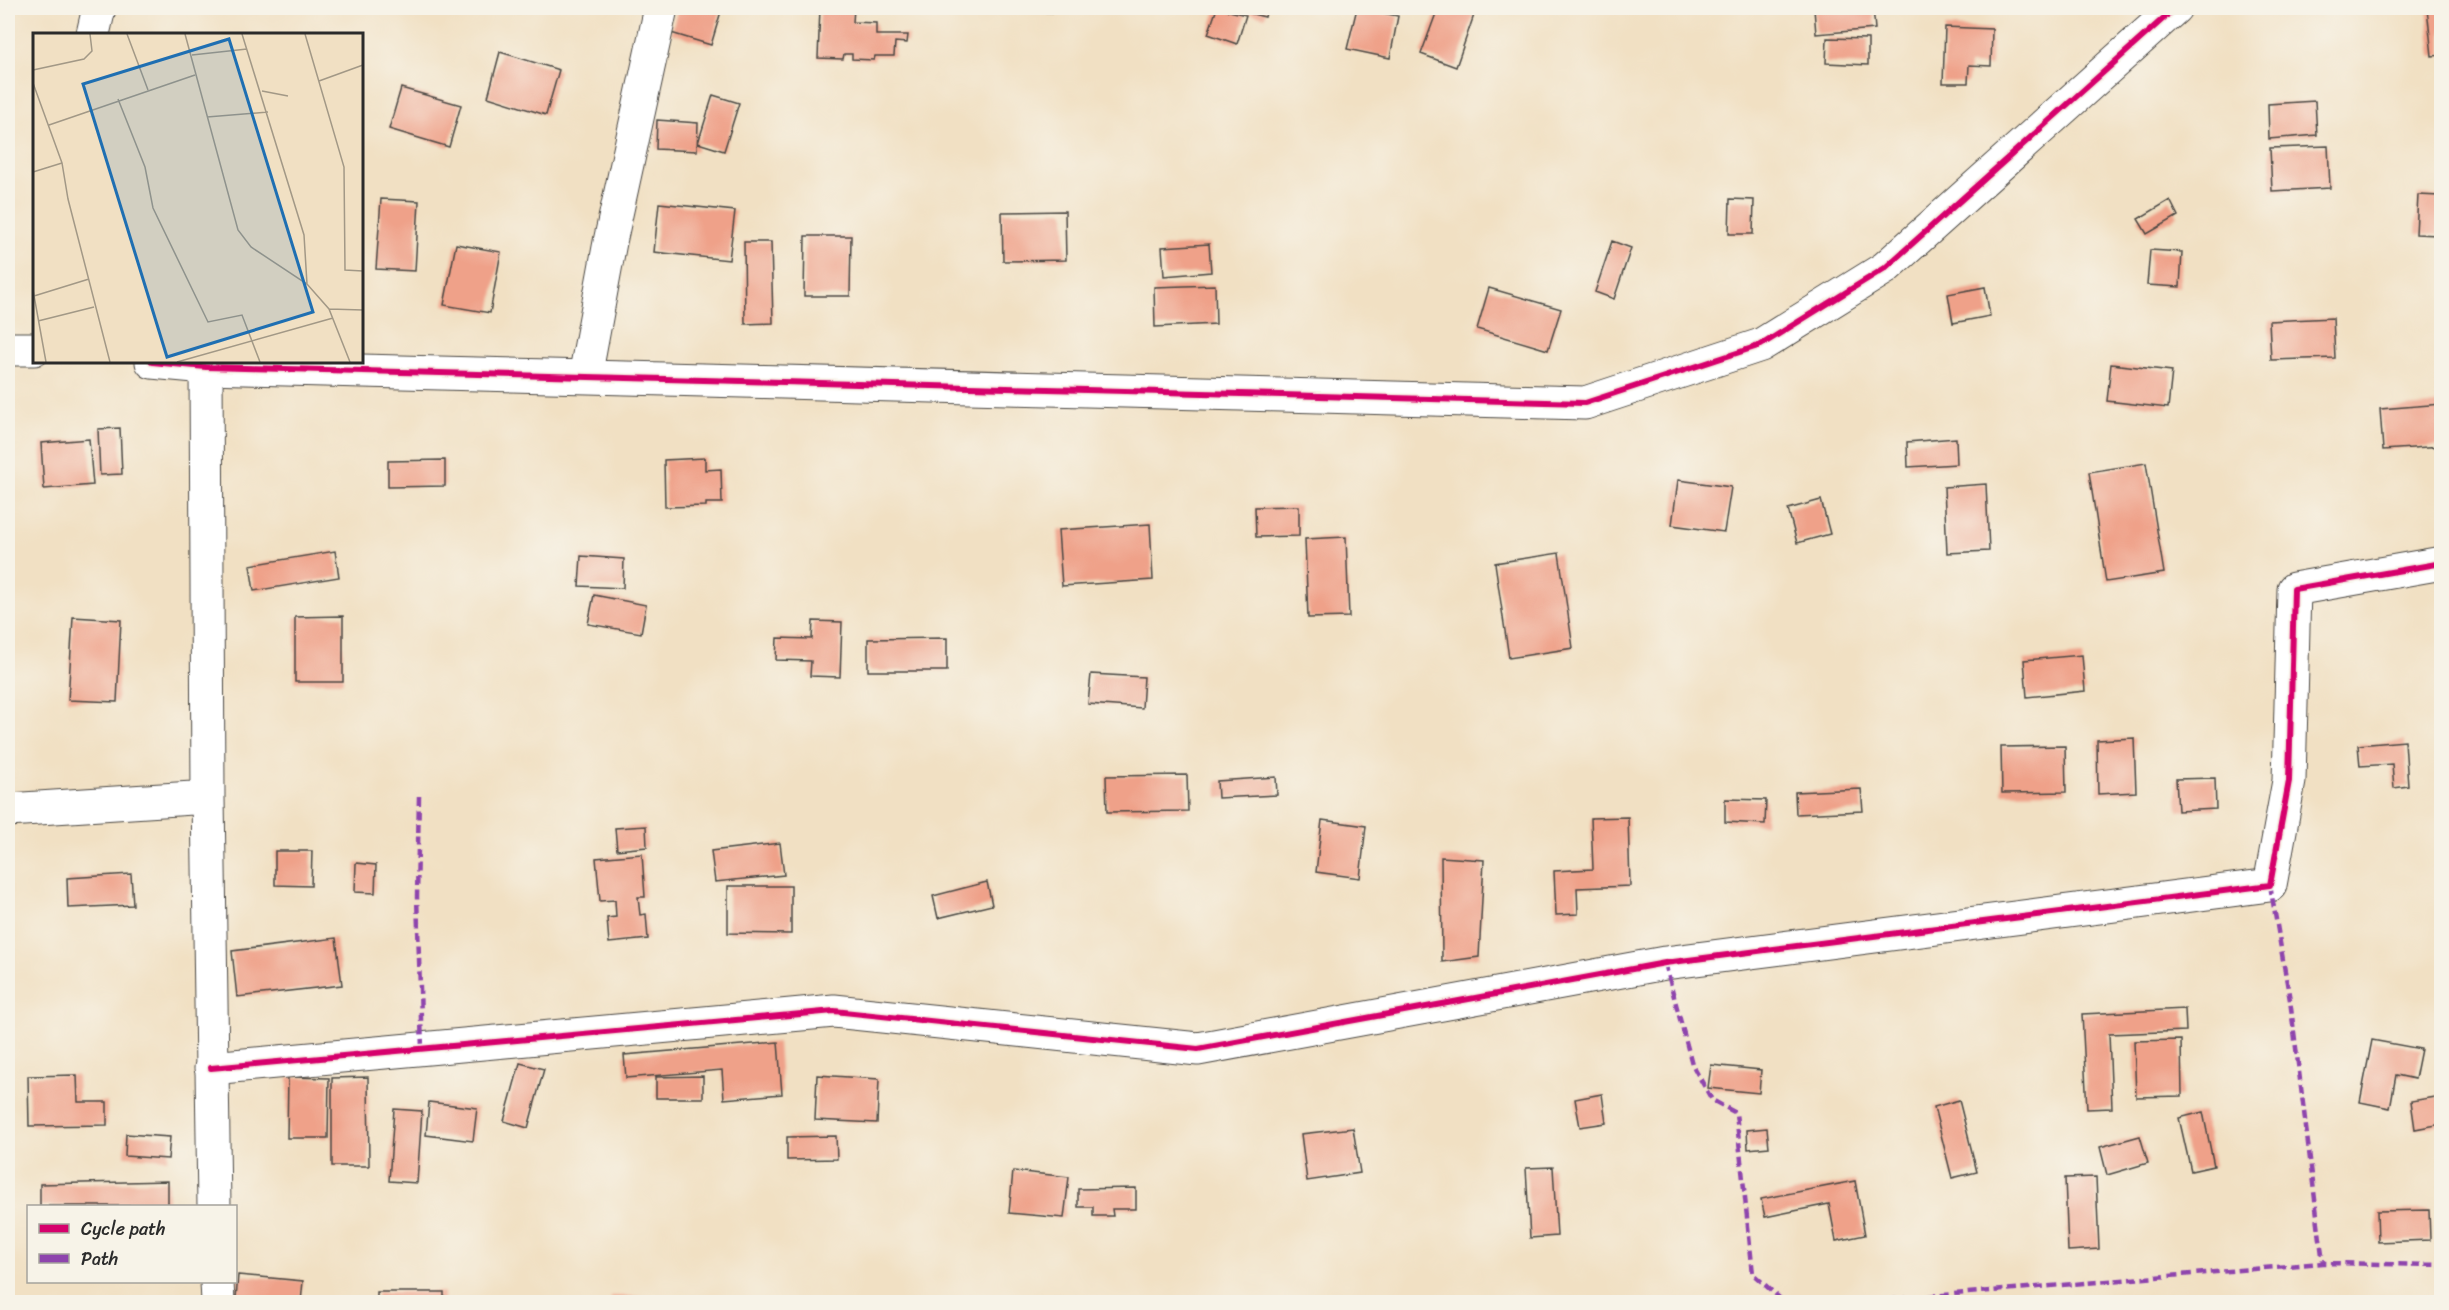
<svg xmlns="http://www.w3.org/2000/svg" width="2449" height="1310" viewBox="0 0 2449 1310" font-family="Sriracha,sans-serif">
<style>
.building{fill:#efa189}
.lines{fill:none;stroke-linecap:round;stroke-linejoin:round}
.minor-casing{stroke:#494642;stroke-width:35}
.minor{stroke:#fff;stroke-width:33}
.quiet{stroke:#8e44ad;stroke-width:4.5;stroke-dasharray:9 4.5;stroke-linecap:butt}
.cycleway-casing{stroke:#f7f3e8;stroke-width:10}
.cycleway{stroke:#d6006c;stroke-width:6}
.inset-road{fill:none;stroke:#a29886;stroke-width:1.5}
.view{fill:#1f6fb2;fill-opacity:0.15;stroke:#1f6fb2;stroke-width:3}
.inset-edge{fill:none;stroke:#2b2b2b;stroke-width:3}
</style>
<rect width="100%" height="100%" fill="#f7f3e8"/>
<filter id="ink" filterUnits="userSpaceOnUse"><feTurbulence type="fractalNoise" baseFrequency=".0167" numOctaves="2"/><feDisplacementMap in="SourceGraphic" scale="12" xChannelSelector="R" yChannelSelector="G"/><feConvolveMatrix kernelMatrix="1 2 1 2 8 2 1 2 1" color-interpolation-filters="sRGB"/></filter>
<filter id="wash" filterUnits="userSpaceOnUse"><feTurbulence type="fractalNoise" baseFrequency=".008" numOctaves="4" result="noise"/><feDisplacementMap in="SourceGraphic" scale="24" xChannelSelector="R" yChannelSelector="G"/><feGaussianBlur stdDeviation="1.35" result="paint"/><feColorMatrix in="noise" values="0 0 0 0 0 0 0 0 0 0 0 0 0 0 0 0 0 1.4 0 .05"/><feComposite in="paint" operator="in"/></filter>
<g filter="url(#wash)">
<rect width="100%" height="100%" fill="#f1e0c3"/>
<g id="blocks">
<!-- building -->
<path class="building" d="M678 8H722L711 45 671 33Z
M820 8H854L853 22 876 23V35H908L907 43 895 42 894 56H875L874 60 852 59V54H844L843 59 818 58Z
M1027 8H1082V13L1027 12Z
M1217 8 1246 15 1237 44 1208 34Z
M1229 8H1267L1265 17Z
M1357 8 1398 16 1390 58 1347 49Z
M1438 8H1455L1474 15 1456 67 1421 54Z
M1841 8H1873L1875 29 1816 34 1814 9Z
M2427 8H2442V55L2432 56Z
M1945 27 1992 29 1991 66 1969 65 1968 83H1943Z
M1827 38 1868 39V65L1826 63Z
M500 52 559 70 546 115 488 97Z
M401 88 461 105 449 147 389 129Z
M713 95 739 103 724 151 698 143Z
M2315 101 2317 135 2269 139 2268 104Z
M657 120 698 123 697 151 656 149Z
M2328 146 2330 188 2272 191 2270 148Z
M2418 195 2440 196 2438 235 2416 234Z
M381 199 419 201 415 271 376 269Z
M1730 199 1754 200 1753 234H1729Z
M2170 200 2178 216 2147 234 2138 219Z
M659 203 735 211 729 260 654 252Z
M1065 211 1066 260 1003 261 1002 212Z
M805 236H851L850 296H804Z
M1612 241 1631 248 1614 299 1595 292Z
M744 242H771L773 323 745 324Z
M456 244 501 252 490 313 444 305Z
M1209 244 1211 272 1164 276 1162 247Z
M2150 250 2182 252 2180 287 2147 285Z
M1215 285 1216 324 1155 327 1154 287Z
M1985 287 1990 316 1953 323 1948 294Z
M1489 288 1561 309 1548 350 1477 329Z
M2333 318 2335 358 2271 360 2269 321Z
M2111 364 2172 371 2168 408 2107 401Z
M2442 404V446L2383 450 2380 409Z
M120 428 122 474 100 475 98 429Z
M1956 438 1957 464 1908 467 1907 442Z
M89 439 93 485 44 489 41 443Z
M705 458V470L721 469 722 503H706V506L665 507 664 460Z
M445 460V486L388 487V461Z
M2146 463 2164 573 2106 582 2089 472Z
M1678 480 1731 487 1724 532 1672 525Z
M1986 484 1989 551 1947 553 1944 487Z
M1821 500 1830 534 1797 543 1788 509Z
M1299 506V536L1256 537 1255 507Z
M1150 524 1153 580 1062 586 1058 530Z
M1346 537 1349 617 1308 618 1305 539Z
M335 551 339 577 254 591 250 565Z
M1559 553 1573 648 1509 658 1495 563Z
M581 556 624 559 623 588 579 586Z
M594 595 646 605 641 633 588 624Z
M343 616V682H295V617Z
M73 617 121 620 117 702 68 700Z
M813 621 842 622 840 677 810 676 811 661 776 660 777 638 812 639Z
M947 638V671H868V639Z
M2082 655 2085 691 2027 697 2024 660Z
M1091 674 1144 677 1142 708 1088 704Z
M2134 738 2136 792 2098 794 2097 740Z
M2405 741 2408 786 2394 788 2392 764 2360 766 2358 745Z
M2065 746 2066 792 2002 793 2001 747Z
M1187 775 1188 811 1107 812 1106 776Z
M1276 777 1277 795 1218 798 1217 781Z
M2215 778 2216 809 2178 811 2176 779Z
M1861 789 1863 811 1796 814 1795 792Z
M1725 799 1766 800 1765 824 1725 822Z
M1628 817 1630 886 1577 888 1578 914 1556 915 1554 871 1593 869 1591 818Z
M1322 820 1366 826 1360 878 1316 872Z
M646 826 647 847 617 850 615 828Z
M780 843 784 875 715 882 711 851Z
M275 851H312L311 886 275 885Z
M642 854 645 897H638L640 915 646 914 648 939 609 943 607 918 616 917 615 900 600 901 596 858Z
M1441 857 1484 860 1479 957 1442 962Z
M356 863 376 865 375 893 355 892Z
M131 874 133 905 68 908 67 878Z
M987 882 992 905 938 918 933 896Z
M728 886H791V934L728 933Z
M336 938 342 985 237 997 232 951Z
M2185 1009 2186 1031 2109 1034 2112 1108 2087 1109 2082 1014Z
M2181 1040 2182 1096 2136 1097 2134 1041Z
M2372 1040 2421 1049 2415 1079 2396 1075 2390 1108 2360 1102Z
M778 1042 782 1094 724 1099 722 1070 626 1078 624 1055Z
M520 1063 544 1069 528 1128 504 1121Z
M1711 1065 1761 1070 1759 1093 1708 1088Z
M77 1075 78 1102H107V1125L29 1126 28 1076Z
M817 1075 879 1079 877 1123 815 1120Z
M703 1076V1098H656V1077Z
M288 1077 329 1078 328 1138H287Z
M368 1077 369 1166H332V1078Z
M1602 1094 1606 1123 1580 1127 1575 1099Z
M2442 1096V1124L2415 1129 2411 1101Z
M1959 1100 1977 1172 1952 1178 1934 1107Z
M429 1102 477 1108 473 1141 426 1135Z
M394 1109 422 1111 417 1183 389 1181Z
M2203 1112 2214 1166 2191 1171 2179 1118Z
M1353 1128 1360 1173 1307 1181 1301 1134Z
M1767 1128 1769 1147 1748 1149 1747 1130Z
M126 1134 170 1137 168 1159 125 1156Z
M836 1136 837 1159 787 1160V1137Z
M2140 1136 2148 1163 2107 1175 2100 1147Z
M1553 1167 1557 1236 1530 1238 1526 1168Z
M1013 1171 1069 1177 1064 1218 1009 1213Z
M2096 1177 2099 1249 2068 1251 2065 1178Z
M168 1181V1206H40V1184Z
M1855 1181 1865 1235 1836 1241 1829 1204 1765 1217 1761 1199Z
M1136 1188V1209H1112L1113 1216H1093V1207H1078V1189Z
M2429 1210 2430 1240 2378 1242 2377 1211Z
M238 1275 303 1281 301 1302 236 1298Z
M377 1292H444V1302H377Z
M611 1296 668 1297V1302H611Z"/>
</g>
</g>
<g filter="url(#ink)">
<use href="#blocks" fill-opacity="0" stroke="#494642" stroke-width="1.5"/>
<g class="lines">
<defs>
<path id="minor" d="M93 34 99 8
M8 349H34
M152 362 206 367 1585 403 1761 345 1885 268 2175 8
M206 367 208 797 214 1206
M585 377 610 242 661 8
M8 810 208 797
M211 1068 834 1011 1198 1049 1665 963 2270 885 2289 781 2294 589 2442 563
M217 1282 218 1302"/>
</defs>
<!-- minor casing -->
<use href="#minor" class="minor-casing"/>
<!-- minor -->
<use href="#minor" class="minor"/>
<!-- quiet -->
<path class="quiet" d="M419 796 417 897 422 1049
M2270 885 2290 1000 2323 1263
M1665 963 1692 1064 1712 1100 1736 1113 1753 1274 1784 1302
M1860 1302 2323 1263 2442 1265"/>
<defs>
<path id="cycleway" d="M152 362 206 367 1585 403 1761 345 1885 268 2175 8
M211 1068 834 1011 1198 1049 1665 963 2270 885 2289 781 2294 589 2442 563"/>
</defs>
<!-- cycleway casing -->
<use href="#cycleway" class="cycleway-casing"/>
<!-- cycleway -->
<use href="#cycleway" class="cycleway"/>
</g>
</g>
<!-- overview -->
<g transform="translate(33 33)">
<rect width="330" height="330" fill="#f1e0c3"/>
<path class="inset-road" d="M94 1 115 57M152 1 205 197 218 214 274 251 296 276 317 329M209 1 271 202 274 251M272 1 311 134 312 237 330 238M159 22 214 16M0 37 51 26 59 18 57 1M286 48 330 32M0 50 29 130 35 166 77 329M229 58 255 63M85 66 112 134 120 175 175 289 209 282 227 329M174 84 235 79M16 92 162 42M0 139 29 130M0 257 13 329M1 263 56 246M296 276 330 277M5 288 61 274M144 329 300 285"/>
<path class="view" d="M196 6 280 279 134 324 50 51Z"/>
<rect width="330" height="330" class="inset-edge"/>
</g>
<!-- margin -->
<rect width="2449" height="1310" fill="none" stroke="#f7f3e8" stroke-width="30"/>
<!-- legend -->
<rect x="27" y="1205" width="210" height="78" fill="#f7f3e8" stroke="#a5a39c" stroke-width="1.5"/>
<rect x="39" y="1224" width="30" height="9" fill="#d6006c" stroke="#a5a39c" stroke-width="1.5"/>
<text x="81" y="1235" font-size="18" fill="#2b2b2b">Cycle path</text>
<rect x="39" y="1254" width="30" height="9" fill="#8e44ad" stroke="#a5a39c" stroke-width="1.5"/>
<text x="81" y="1265" font-size="18" fill="#2b2b2b">Path</text>
</svg>
